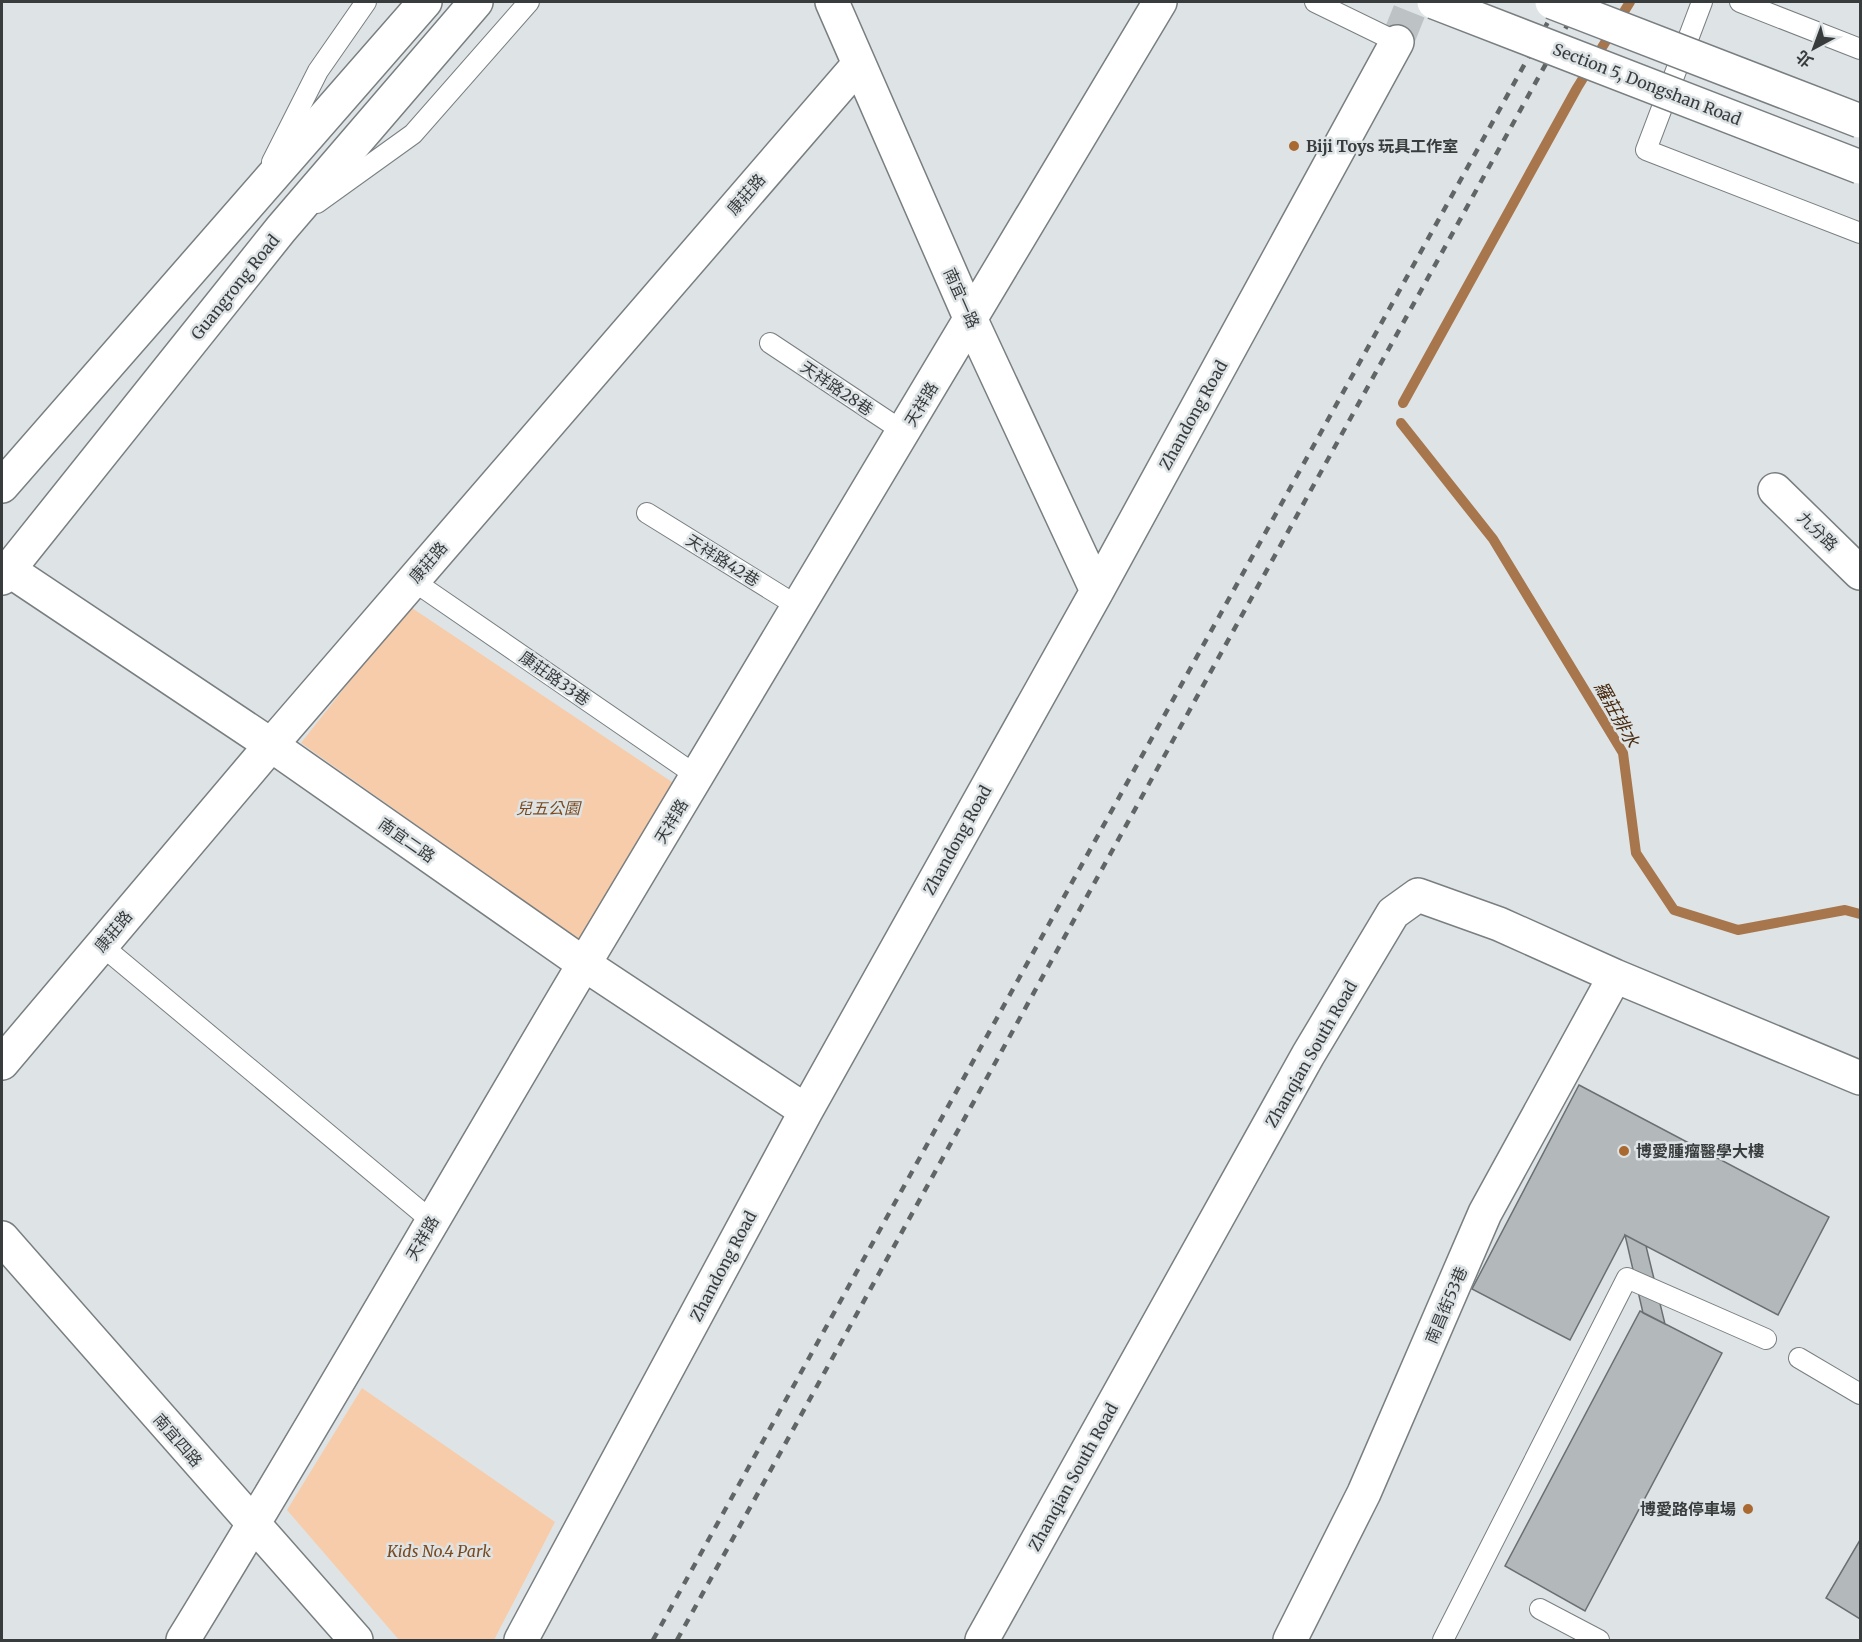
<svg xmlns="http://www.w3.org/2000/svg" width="1862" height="1642" viewBox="0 0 1862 1642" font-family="Merriweather,'Noto Sans TC',serif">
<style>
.green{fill:#f7ccaa}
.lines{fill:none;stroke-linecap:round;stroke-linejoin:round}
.stream{stroke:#a8764c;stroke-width:10}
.building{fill:#b3b9bb;stroke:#6a7072;stroke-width:1.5}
.minor-tunnel{stroke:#bdc2c4;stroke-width:33;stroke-dasharray:33 16;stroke-linecap:butt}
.service-casing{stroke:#797f81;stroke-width:22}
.minor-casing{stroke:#797f81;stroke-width:36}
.tertiary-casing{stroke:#797f81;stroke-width:36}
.service{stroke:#fff;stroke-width:20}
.minor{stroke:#fff;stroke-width:33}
.tertiary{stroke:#fff;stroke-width:33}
.rail{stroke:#616566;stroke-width:4.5;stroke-dasharray:8 8;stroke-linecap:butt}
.tertiary-bridge-casing{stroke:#797f81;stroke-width:36;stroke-linecap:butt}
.tertiary-bridge{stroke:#fff;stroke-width:33}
.poi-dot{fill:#a96931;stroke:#dee4e6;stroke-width:2}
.labels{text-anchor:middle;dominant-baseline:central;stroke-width:5;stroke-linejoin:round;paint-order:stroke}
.street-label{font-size:16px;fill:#393c3d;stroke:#dee4e6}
.poi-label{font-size:16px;font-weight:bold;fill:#393c3d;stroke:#dee4e6;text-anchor:start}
.park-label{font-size:16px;font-style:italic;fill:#7c4a1e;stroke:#dee4e6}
.water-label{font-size:18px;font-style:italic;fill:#4a2c12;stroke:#dee4e6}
</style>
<rect width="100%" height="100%" fill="#dee4e6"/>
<!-- green -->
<path class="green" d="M409 606 675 784 580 941 301 743Z
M362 1388 555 1522 494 1640H399L287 1510Z"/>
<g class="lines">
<!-- stream -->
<path class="stream" d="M1403 403 1577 88 1630 2
M1401 423 1493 539 1623 753 1636 853 1674 910 1738 930 1845 910 1860 914"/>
</g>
<!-- building -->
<path class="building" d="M1579 1085 1829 1217 1778 1315 1625 1235 1570 1340 1472 1289Z
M1625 1235 1646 1246 1665 1324 1643 1313Z
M1640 1311 1722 1353 1585 1611 1505 1566Z
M1860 1540V1619L1826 1598Z"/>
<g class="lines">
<!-- minor-tunnel -->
<path class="minor-tunnel" d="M1397 42 1413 2"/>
<defs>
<path id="service" d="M1315 2 1397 42
M1702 2 1646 150 1860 233
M1740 2 1860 49
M272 162 318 71 366 2
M317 203 413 134 529 2
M770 343 904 432
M647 513 799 607
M412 580 697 776
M101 945 432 1221
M1799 1358 1860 1394
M1540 1609 1599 1640
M1443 1640 1627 1278 1766 1339"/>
<path id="minor" d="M832 2 971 320 1097 591
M1775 490 1860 573
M9 570 271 745 584 964 806 1111
M2 1063 271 745 859 64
M2 1238 356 1640
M183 1640C320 1417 450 1189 584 964 775 643 969 323 1160 2
M521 1640 806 1111 1097 591 1397 42
M982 1640 1308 1055 1393 913 1418 895 1499 924 1615 976 1860 1078
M1290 1640 1364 1493 1485 1213 1615 976"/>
<path id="tertiary" d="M2 486 425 2
M2 578 281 229 476 2"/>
</defs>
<!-- service casing -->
<use href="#service" class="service-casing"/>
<!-- minor casing -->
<use href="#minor" class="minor-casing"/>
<!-- tertiary casing -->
<use href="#tertiary" class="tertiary-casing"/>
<!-- service -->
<use href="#service" class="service"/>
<!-- minor -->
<use href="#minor" class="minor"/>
<!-- tertiary -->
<use href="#tertiary" class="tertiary"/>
<!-- rail -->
<path class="rail" d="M653 1640 1559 2
M677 1640 1580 2"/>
<defs>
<path id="tertiary-bridge" d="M1434 2 1860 167
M1552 2 1860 121"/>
</defs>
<!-- tertiary-bridge casing -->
<use href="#tertiary-bridge" class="tertiary-bridge-casing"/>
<!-- tertiary-bridge -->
<use href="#tertiary-bridge" class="tertiary-bridge"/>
</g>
<!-- markers -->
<g class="poi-dot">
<circle cx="1294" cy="146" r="6"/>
<circle cx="1624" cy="1151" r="6"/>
<circle cx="1748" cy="1509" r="6"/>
</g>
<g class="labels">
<!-- street labels -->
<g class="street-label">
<text transform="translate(1647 84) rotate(21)">Section 5, Dongshan Road</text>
<text transform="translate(746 194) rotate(-49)">康莊路</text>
<text transform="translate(235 287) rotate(-51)">Guangrong Road</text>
<text transform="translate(962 298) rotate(66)">南宜一路</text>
<text transform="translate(837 388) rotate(34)">天祥路28巷</text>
<text transform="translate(921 404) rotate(-59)">天祥路</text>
<text transform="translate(1193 415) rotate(-61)">Zhandong Road</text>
<text transform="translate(1818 531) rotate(44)">九分路</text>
<text transform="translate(723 560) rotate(32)">天祥路42巷</text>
<text transform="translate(428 562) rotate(-49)">康莊路</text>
<text transform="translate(555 678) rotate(35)">康莊路33巷</text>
<text transform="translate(671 821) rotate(-59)">天祥路</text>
<text transform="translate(407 840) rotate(35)">南宜二路</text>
<text transform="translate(957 840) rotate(-61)">Zhandong Road</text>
<text transform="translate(113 931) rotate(-50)">康莊路</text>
<text transform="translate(1311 1054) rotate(-60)">Zhanqian South Road</text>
<text transform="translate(422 1238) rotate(-60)">天祥路</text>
<text transform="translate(723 1266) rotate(-62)">Zhandong Road</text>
<text transform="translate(1446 1305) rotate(-67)">南昌街53巷</text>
<text transform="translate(178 1440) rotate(49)">南宜四路</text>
<text transform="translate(1073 1477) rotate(-61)">Zhanqian South Road</text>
</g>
<!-- poi labels -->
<g class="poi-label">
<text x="1306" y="146">Biji Toys 玩具工作室</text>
<text x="1636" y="1151">博愛腫瘤醫學大樓</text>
<text x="1736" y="1509" text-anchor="end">博愛路停車場</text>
</g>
<!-- park labels -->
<g class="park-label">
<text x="548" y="808">兒五公園</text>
<text x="439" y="1551">Kids No.4 Park</text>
</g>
<!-- water labels -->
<g class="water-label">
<text transform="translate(1617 714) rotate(61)">羅莊排水</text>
</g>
</g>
<!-- border -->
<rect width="1862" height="1642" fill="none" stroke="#393c3d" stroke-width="6"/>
<!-- north arrow -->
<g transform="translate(1814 48) rotate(221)" stroke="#dee4e6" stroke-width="4.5" paint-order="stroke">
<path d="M0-4.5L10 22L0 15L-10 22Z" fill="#393c3d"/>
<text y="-9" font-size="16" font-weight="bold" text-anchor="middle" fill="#393c3d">北</text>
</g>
</svg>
